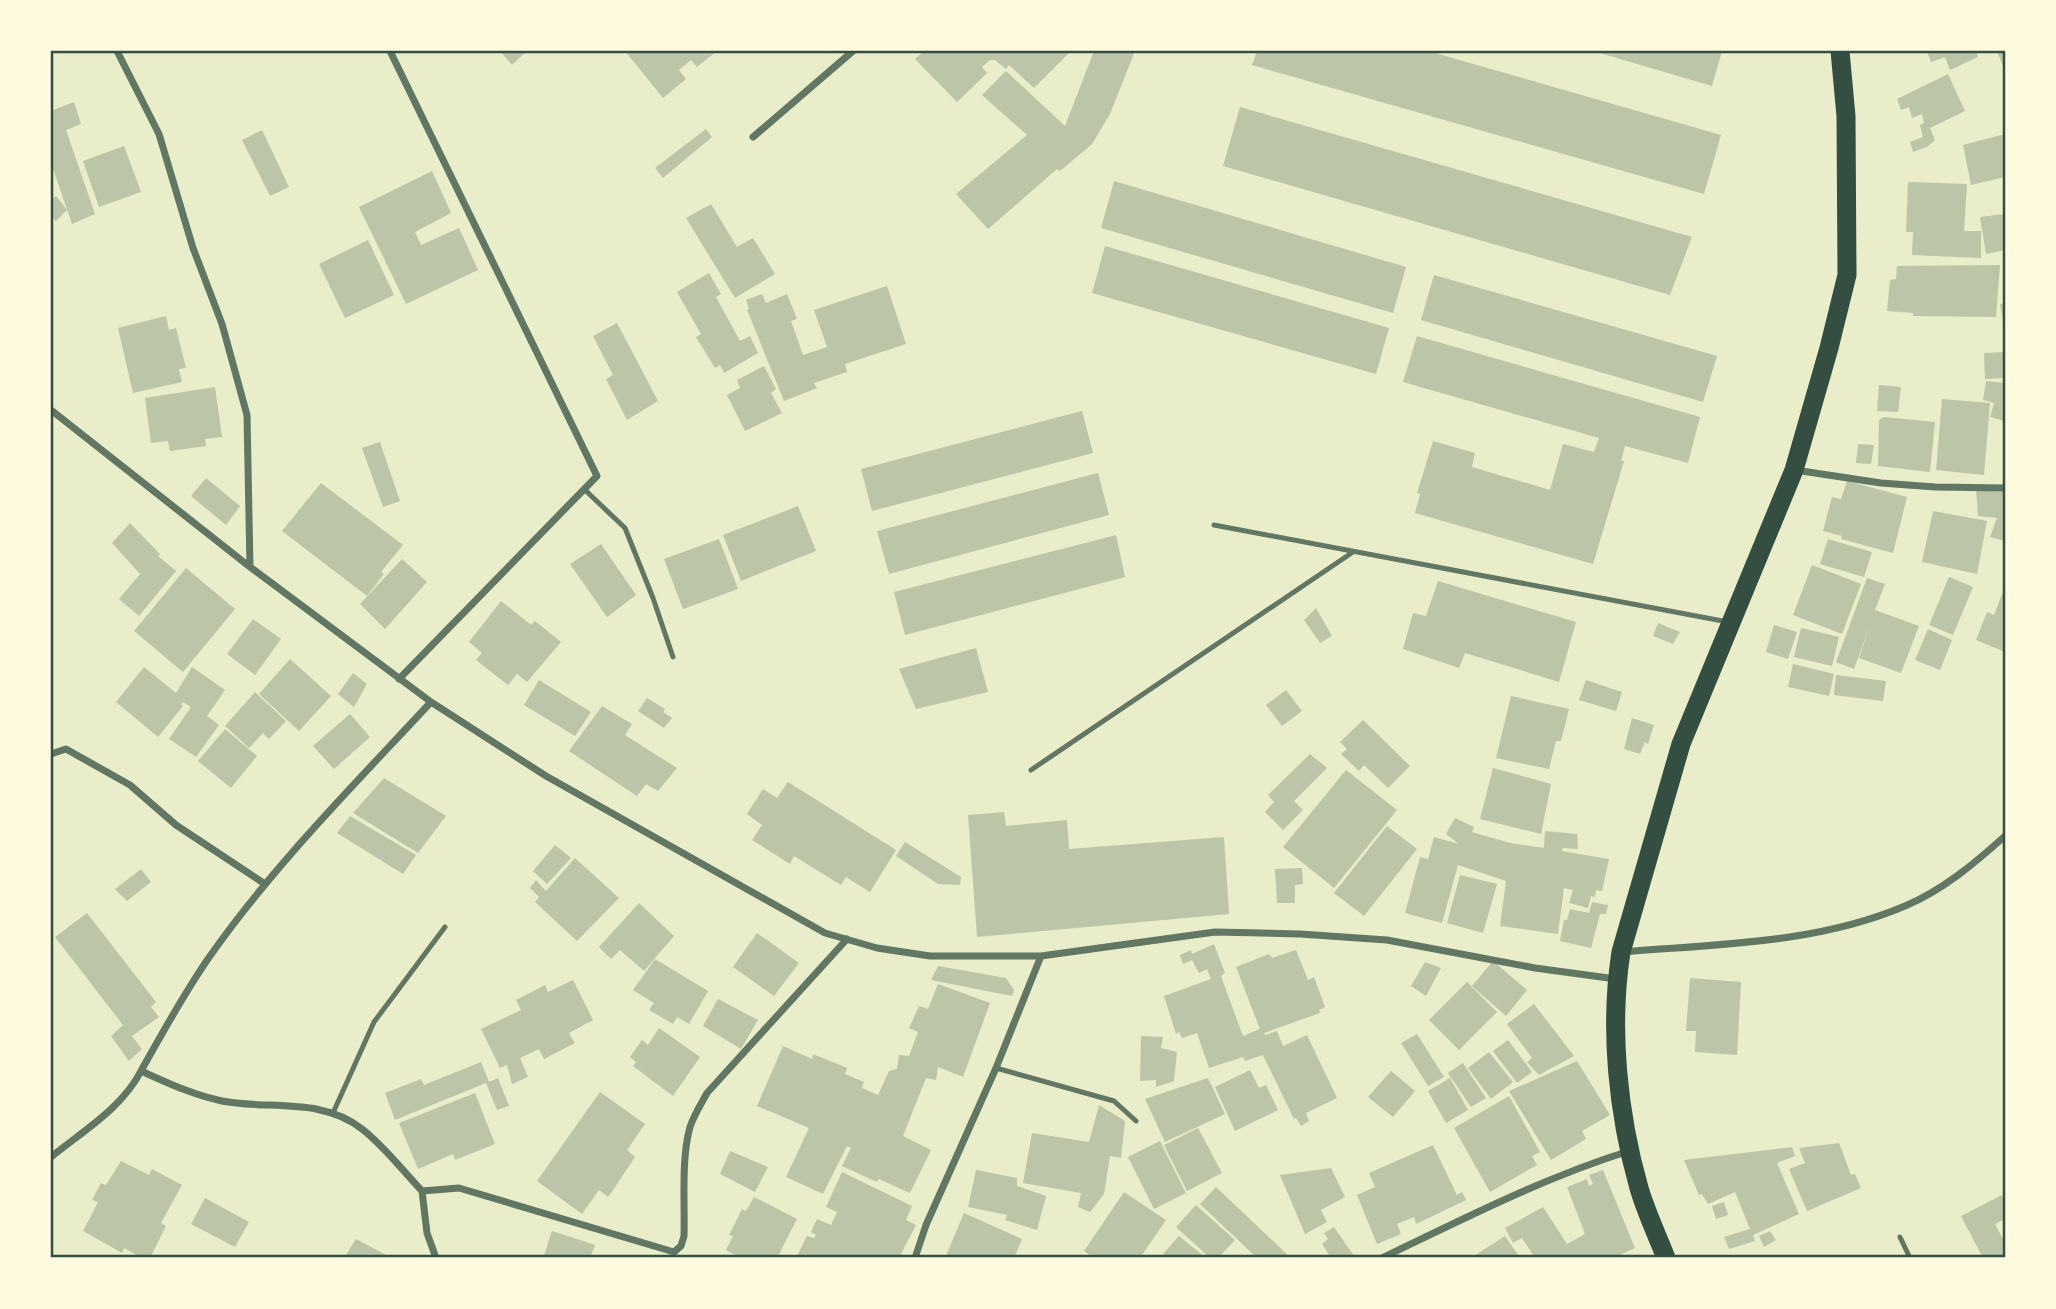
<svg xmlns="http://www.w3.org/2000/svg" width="2056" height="1309" viewBox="0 0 2056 1309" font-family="'Alegreya Sans',sans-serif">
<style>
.building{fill:#bcc5a7}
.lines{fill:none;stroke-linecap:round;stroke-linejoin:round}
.service{stroke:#617663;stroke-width:5}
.minor{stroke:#617663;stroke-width:7}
.trunk{stroke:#344e41;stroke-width:19}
.neatline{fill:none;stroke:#344e41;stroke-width:2.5}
</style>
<rect width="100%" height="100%" fill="#e9edc9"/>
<!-- building -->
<path class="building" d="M500 51H527L512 65Z
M625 51H717L697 67 691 60 679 70 686 79 663 98Z
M924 51H1071L1034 88 1009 65 1006 69 995 60H990L982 67 987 73 957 102 915 59Z
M1094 51H1135L1110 114 1092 144 1060 171 1057 169 988 229 956 194 1027 135 982 95 1006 71 1065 126Z
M1257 51H1428L1721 135 1704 194 1252 65Z
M1593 51H1722L1712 86Z
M1927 51H1976L1978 57 1950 70 1945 57 1931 62Z
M1997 51H2005V72Z
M1948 74 1965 111 1930 128 1935 140 1927 147 1913 152 1910 142 1923 137 1920 125 1924 123 1922 114 1912 118 1909 107 1901 110 1897 99Z
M74 102 81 124 66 130 95 214 72 224 51 163V111Z
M1240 107 1692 237 1670 295 1223 166Z
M706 129 712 137 663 178 655 168Z
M262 130 289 187 270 196 242 140Z
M2005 134V177L1971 185 1963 145Z
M124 146 141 192 99 207 83 161Z
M432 171 451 213 415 232 421 245 459 228 478 270 406 304 359 207Z
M1114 181 1406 267 1393 313 1101 228Z
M1908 182 1967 184 1964 231H1981V258L1912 255 1913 232H1906Z
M56 196 67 210 56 221 51 216V200Z
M711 204 737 247 753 238 775 274 735 298 686 218Z
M2005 214V250L1986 254 1980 217Z
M368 240 394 295 345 318 319 264Z
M1105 246 1389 328 1376 374 1092 293Z
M2000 265 1996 317 1913 316V313L1887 311 1890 280 1896 279 1897 266Z
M709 273 721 294 716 297 740 341 750 336 758 353 724 373 720 365 715 368 696 337 701 334 677 292Z
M1434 275 1717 356 1703 402 1421 320Z
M887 286 906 344 845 364 847 372 814 383 817 388 784 401 747 310 749 309 746 300 762 294 766 303 787 294 797 319 791 321 803 355 827 347 814 310Z
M2005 303V328H2004L2000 304Z
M166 316 169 330 176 328 186 368 179 369 182 382 133 393 118 328Z
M617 323 658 401 627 420 606 379 613 375 593 336Z
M1417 336 1700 417 1688 463 1625 446 1621 461H1624L1593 564 1415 513 1420 494 1417 493 1433 441 1475 453 1472 467 1550 490 1563 444 1594 452 1599 438 1403 382Z
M2005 352V378L1985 379 1984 353Z
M764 366 776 389 771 393 782 413 745 431 727 395 740 388 737 380Z
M1986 381 2005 383 2004 421 1990 417 1994 403 1997 404 1983 400Z
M1879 385 1901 387 1898 412 1877 411Z
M215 387 222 437 205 439 206 446 170 451 168 441 151 443 145 398Z
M1942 399 1990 403 1984 475 1936 470Z
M1082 411 1093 453 872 511 861 469Z
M1884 417 1935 422 1930 472 1878 466 1879 420Z
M380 442 400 501 383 507 362 448Z
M1858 444 1874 445 1871 464 1856 463Z
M1098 473 1109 515 889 574 877 531Z
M206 478 240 506 226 525 191 496Z
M1847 481 1907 497 1893 553 1841 539 1842 536 1823 531 1832 497 1841 499Z
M321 483 403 545 381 572 384 574 367 596 282 531Z
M1976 490 2005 492V541L1990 537 1997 518 1978 516Z
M798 506 816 551 741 581 723 535Z
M1933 511 1987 521 1977 574 1922 562Z
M130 523 160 554 158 556 176 571 139 616 119 599 140 574 112 543Z
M1116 535 1125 577 905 635 894 592Z
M719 539 738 589 683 609 664 559Z
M1828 539 1872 552 1864 577 1820 564Z
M601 544 636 595 607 617 570 564Z
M402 559 427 582 385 629 360 604Z
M1812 565 1861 584 1842 634 1793 615Z
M186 568 235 609 183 672 134 631Z
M1949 577 1973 587 1953 635 1929 625Z
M1867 578 1885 584 1875 610 1919 626 1901 673 1859 658 1870 625 1854 669 1836 662Z
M1438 581 1576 622 1559 682 1465 653 1459 668 1403 649 1413 613 1426 616Z
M2005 586V652L1976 640 1987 612 1994 615Z
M501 601 531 625 535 621 561 642 527 682 517 674 508 685 476 660 482 653 469 642Z
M1316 608 1332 636 1320 643 1304 620Z
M253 619 281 639 255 675 227 654Z
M1658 623 1680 632 1673 644 1653 636Z
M1774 625 1797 632 1788 659 1766 652Z
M1801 628 1839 637 1832 666 1794 657Z
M1928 629 1952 640 1940 670 1915 660Z
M976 648 988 692 916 709 899 669Z
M290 659 331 696 299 731 259 694Z
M1793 664 1834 674 1829 696 1788 687Z
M144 667 176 693 192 667 225 690 207 716 219 725 196 757 169 739 191 707 183 702 181 705 183 706 158 737 116 702Z
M353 673 367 684 354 707 338 694Z
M1836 675 1886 681 1883 701 1834 695Z
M539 680 591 712 575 736 524 705Z
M1586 680 1622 692 1616 711 1579 700Z
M1286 690 1302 711 1282 726 1266 705Z
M255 692 286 721 269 739 263 733 249 748 225 726Z
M1511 696 1569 709 1561 741H1556L1549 769 1496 758Z
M647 698 665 709 663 712 672 718 664 728 638 711Z
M602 706 632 724 625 735 677 768 658 791 646 784 637 796 569 751Z
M350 714 370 737 334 769 313 746Z
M1632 718 1654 725 1648 744 1645 742 1640 754 1624 749Z
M1363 720 1410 766 1388 788 1364 765 1359 771 1341 754 1347 749 1340 742Z
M225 729 257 756 231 788 198 761Z
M1310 754 1327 768 1294 801 1303 810 1283 830 1265 812 1274 802 1268 795Z
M1493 768 1551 784 1541 834 1480 819Z
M1346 770 1397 810 1334 888 1283 847Z
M384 778 446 816 418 853 353 813Z
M788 782 896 850 870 892 846 877 841 885 794 856 790 864 752 840 762 825 747 814 763 789 777 798Z
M1004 812 1006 826 1067 820 1069 849 1224 837 1229 914 977 937 968 815Z
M350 816 416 855 403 874 337 833Z
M1455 818 1474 827 1472 832 1510 843 1544 848 1545 831 1577 834 1578 849 1563 848 1562 851 1609 859 1602 891 1596 890 1595 897 1591 896 1588 908 1569 903 1573 890 1564 888 1558 934 1500 926 1506 881 1458 865 1442 923 1405 913 1420 857 1428 859 1434 837 1459 844 1446 834Z
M1387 826 1417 849 1364 916 1334 893Z
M905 842 961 877 960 885 938 884 896 856Z
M555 845 571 858 547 884 533 871Z
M575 858 619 898 577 941 535 902 539 897 530 888 536 880 546 891Z
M1302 868 1303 884 1295 885V903H1277L1275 869Z
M141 869 151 882 127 901 115 889Z
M1460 875 1497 884 1483 933 1447 923Z
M1592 902 1608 905 1606 914H1600L1591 948 1560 941 1564 920H1567L1570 909 1589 913Z
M639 903 674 936 644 971 620 950 611 959 599 947Z
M87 913 156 1002 151 1007 159 1017 132 1036 142 1049 129 1061 111 1036 123 1025 55 937Z
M757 933 799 963 774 996 733 967Z
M1214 944 1225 973 1221 976 1243 1036 1260 1029 1236 967 1269 954 1272 958 1296 950 1308 980 1314 977 1325 1007 1319 1010 1320 1013 1264 1033 1265 1035 1277 1031 1283 1046 1307 1035 1337 1098 1306 1113 1309 1121 1301 1126 1296 1118 1294 1119 1263 1055 1245 1061 1243 1057 1209 1068 1197 1033 1182 1038 1179 1032 1176 1034 1164 996 1211 979 1207 969 1199 973 1192 960 1183 964 1180 955 1191 950 1192 954Z
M655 959 708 991 689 1024 677 1017 673 1024 649 1010 654 1003 633 990Z
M1493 961 1527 990 1506 1016 1472 986Z
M1425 962 1441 968 1426 996 1411 986Z
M938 966 1006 978 1014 990 1012 996 931 980Z
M1690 978 1741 982 1737 1055 1695 1052 1696 1031H1686Z
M573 980 593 1020 569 1033 575 1043 544 1059 539 1049 520 1058 528 1077 512 1084 507 1065 500 1068 481 1029 521 1010 516 1000 545 985 548 992Z
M1467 982 1497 1012 1459 1050 1429 1020Z
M938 984 990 1003 963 1077 938 1067 936 1080 926 1078 903 1136 931 1150 910 1193 879 1179 877 1182 842 1166 851 1148 847 1146 823 1194 786 1177 809 1128 757 1106 783 1046 812 1059 813 1054 847 1068 845 1074 864 1082 862 1088 878 1095 889 1071 897 1069 899 1055 909 1056 918 1032 909 1028 919 1006 928 1009Z
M718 999 758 1020 741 1049 703 1026Z
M1534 1004 1574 1056 1539 1075 1527 1062 1532 1058 1507 1024Z
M659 1028 700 1057 673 1096 633 1066 636 1062 630 1057 642 1040 648 1045Z
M1417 1034 1444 1077 1428 1086 1401 1043Z
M1141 1036 1163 1037 1161 1048 1177 1052 1174 1081 1156 1087V1080L1140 1081Z
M1508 1040 1532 1072 1517 1083 1493 1051Z
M1489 1052 1513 1082 1491 1099 1468 1068Z
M1577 1061 1610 1115 1582 1131 1586 1139 1551 1160 1509 1091Z
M481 1062 489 1082 498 1078 509 1106 497 1110 486 1083 395 1120 385 1093 421 1079 424 1085Z
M1463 1063 1486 1098 1471 1107 1448 1073Z
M1250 1070 1259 1088 1266 1085 1278 1110 1235 1131 1215 1087Z
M1391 1071 1415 1091 1393 1117 1368 1097Z
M1208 1078 1225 1114 1165 1142 1145 1099Z
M1450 1078 1468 1110 1446 1123 1428 1091Z
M600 1092 645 1124 627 1150 635 1157 611 1193 608 1197 599 1190 582 1214 537 1181Z
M475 1093 495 1144 455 1160 453 1154 418 1169 399 1123Z
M1509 1096 1540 1152 1532 1156 1537 1165 1490 1192 1454 1128Z
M1099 1105 1125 1121 1121 1158 1110 1156 1104 1194 1090 1212 1078 1207 1081 1193 1023 1183 1032 1133 1089 1142Z
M1198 1128 1222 1173 1187 1191 1164 1145Z
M1160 1141 1186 1193 1154 1209 1128 1157Z
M1839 1143 1851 1175 1855 1174 1861 1188 1807 1211 1789 1169 1805 1163 1799 1148Z
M1433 1145 1457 1195 1462 1192 1466 1200 1416 1224 1414 1217 1397 1224 1401 1234 1377 1244 1357 1195 1375 1187 1369 1173Z
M1792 1147 1795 1156 1777 1163 1799 1214 1753 1235 1755 1241 1729 1249 1724 1237 1750 1229 1735 1192 1708 1204 1702 1194 1699 1195 1684 1160Z
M730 1151 768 1167 755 1192 720 1174Z
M121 1161 149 1175 152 1169 182 1185 161 1223 166 1226 150 1258H142L124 1248 122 1253 83 1231 98 1202 92 1200 101 1183 106 1185Z
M1331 1168 1345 1197 1321 1210 1327 1222 1305 1234 1280 1175Z
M976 1170 1017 1178V1186L1046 1196 1037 1230 1005 1220 1007 1215 968 1207Z
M1603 1170 1635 1248 1613 1258H1535L1522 1238 1513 1243 1505 1228 1543 1207 1567 1244 1585 1234 1567 1187 1587 1179 1589 1186 1593 1184 1589 1175Z
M842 1172 912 1206 906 1220 916 1225 899 1258H796L807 1236 814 1238 816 1235 811 1232 817 1219 831 1225 837 1212 826 1207Z
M1216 1187 1291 1258H1257L1200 1204Z
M1124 1192 1166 1220 1140 1258H1094L1084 1251Z
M2002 1195 2005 1202V1219L1995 1224 2005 1243V1258H1983L1961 1216Z
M754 1197 797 1219 777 1258H741L726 1250 733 1236 729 1235 742 1209 746 1211Z
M205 1198 249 1222 235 1247 191 1224Z
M1724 1202 1728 1215 1716 1219 1712 1206Z
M1196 1205 1235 1240 1218 1258H1210L1176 1227Z
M964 1213 1022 1239 1014 1258H945Z
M1334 1227 1354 1256 1350 1258H1331L1322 1244 1328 1239 1324 1233Z
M552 1231 595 1245 590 1258H543Z
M1770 1231 1776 1240 1764 1247 1759 1236Z
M1179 1236 1206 1258H1168L1163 1254Z
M1505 1236 1520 1258H1471Z
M356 1239 392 1258H344Z"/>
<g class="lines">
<!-- service -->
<path class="service" d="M584 489 625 528 653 598 673 657
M1214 525 1728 622
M1031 770 1353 552
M996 1068 1114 1101 1136 1121
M333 1113 374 1022 445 927
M1900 1237 1910 1258"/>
<!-- minor -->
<path class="minor" d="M117 51 159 134 193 248 222 324 247 415 250 567
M390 51 597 476 399 679
M753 137 853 51
M51 410 250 567 431 702 546 776 825 933 877 948 930 956H1041L1215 932 1300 934 1387 940 1535 968 1616 979
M1795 470 1881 483 1935 487 2005 488
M431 702C355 784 274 865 210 956 184 993 163 1032 141 1071 168 1083 193 1095 222 1101 269 1110 322 1097 362 1129 384 1146 403 1171 422 1191L459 1188 674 1252 681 1246 684 1236C685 1203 681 1159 690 1127 694 1115 701 1104 707 1093L847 939
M51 754 66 749 130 785 176 825 265 884
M1622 952C1717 944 1816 944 1905 906 1943 890 1975 863 2005 836
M51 1157C83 1131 122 1108 141 1071
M422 1191 427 1233 436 1258
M915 1258 926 1225 996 1068 1041 956
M1382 1258C1463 1219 1543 1178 1629 1151"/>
<!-- trunk -->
<path class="trunk" d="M1666 1258C1657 1235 1646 1212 1639 1188 1618 1114 1609 1029 1621 952L1681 744 1794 470 1829 348 1847 275 1846 116 1840 51"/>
</g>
<!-- border -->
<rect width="2056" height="1309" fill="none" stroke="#fefae0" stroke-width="105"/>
<rect x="52" y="52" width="1952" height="1204" class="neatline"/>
</svg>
